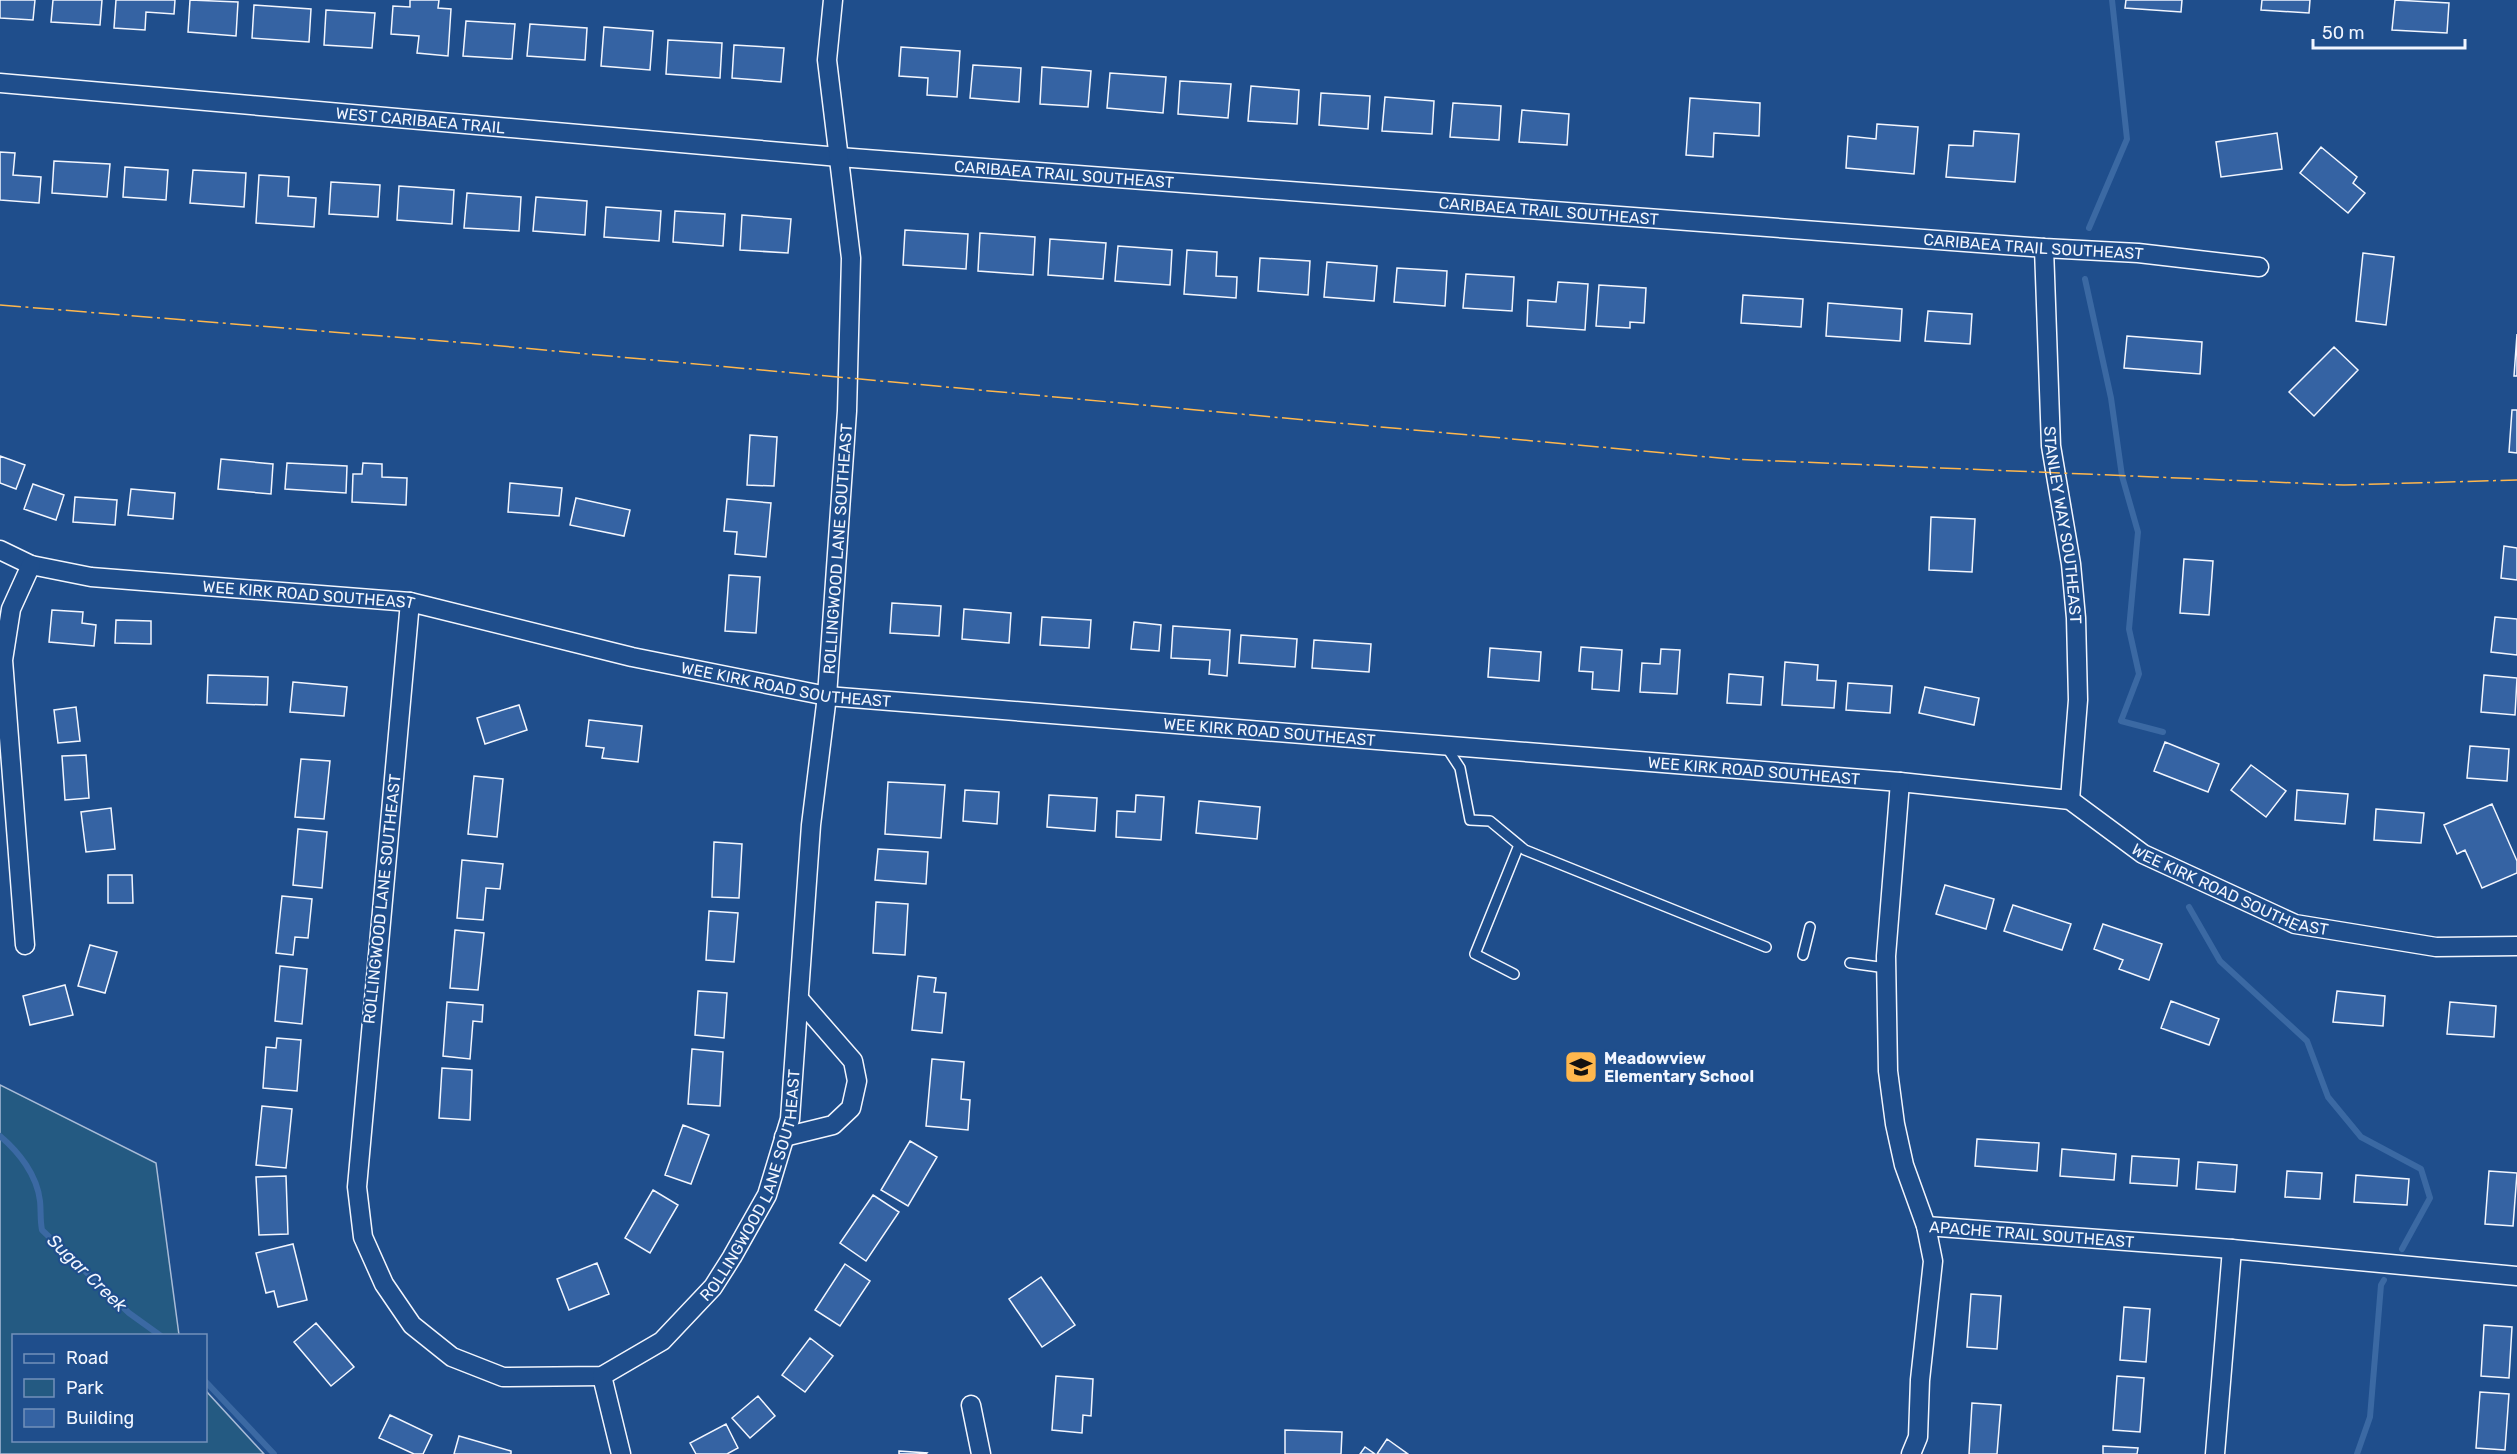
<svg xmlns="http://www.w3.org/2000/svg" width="2517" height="1454" viewBox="0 0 2517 1454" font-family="Rubik,sans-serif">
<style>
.green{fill:#245a82;stroke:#a8bbd7;stroke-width:1.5}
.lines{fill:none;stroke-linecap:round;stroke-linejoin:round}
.stream{stroke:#3b69a3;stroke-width:6}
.building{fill:#3563a3;stroke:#f2f6ff;stroke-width:1.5}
.service-casing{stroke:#f2f6ff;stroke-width:12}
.minor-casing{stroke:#f2f6ff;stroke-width:21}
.service{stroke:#1f4e8c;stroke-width:9}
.minor{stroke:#1f4e8c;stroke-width:18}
.power{stroke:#ffb74d;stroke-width:1.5;stroke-dasharray:21 4.5 3 4.5;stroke-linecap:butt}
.labels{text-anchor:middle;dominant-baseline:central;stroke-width:4.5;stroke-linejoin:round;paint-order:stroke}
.street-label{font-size:16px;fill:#f2f6ff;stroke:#1f4e8c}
.poi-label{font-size:16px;font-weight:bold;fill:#f2f6ff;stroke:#1f4e8c;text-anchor:start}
.water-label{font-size:18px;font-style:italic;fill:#f2f6ff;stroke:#1f4e8c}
</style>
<rect width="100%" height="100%" fill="#1f4e8c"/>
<!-- green -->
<path class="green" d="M0 1085 156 1163 179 1335 14 1336V1440H206V1391L264 1454H0Z"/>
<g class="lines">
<!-- stream -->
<path class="stream" d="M2089 228 2127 139 2112 0
M2085 279 2111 398 2122 476 2138 532 2129 629 2139 674 2121 721 2163 732
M2189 907 2220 961 2307 1041 2328 1097 2361 1137 2421 1169 2430 1198 2402 1249
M0 1136C19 1152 37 1175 40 1201 41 1210 40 1220 42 1230L129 1313 161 1336
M206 1382 274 1454
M2357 1454 2370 1417 2381 1285 2384 1280"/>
</g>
<!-- building -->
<path class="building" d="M0 0H35L33 20 0 18Z
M53 0H102L100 25 51 22Z
M116 0H175L174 14 146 12 145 30 114 28Z
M190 0 238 2 236 36 188 32Z
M410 0H439L438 8 451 9 448 56 417 53 419 36 391 34 393 6 410 7Z
M2126 0H2182L2181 12 2125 8Z
M2262 0H2310L2309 13 2261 10Z
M2395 0 2449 3 2447 33 2392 30Z
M254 5 311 9 309 42 252 38Z
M326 10 375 13 372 48 324 45Z
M466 21 515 24 512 59 463 56Z
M530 24 587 28 585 60 527 56Z
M604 27 653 31 650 70 601 66Z
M668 40 722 43 720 78 666 74Z
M734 45 784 48 781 82 732 78Z
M901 47 960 51 957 97 927 95 928 78 899 76Z
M973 65 1021 68 1019 102 970 98Z
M1042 67 1091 71 1088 107 1040 104Z
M1110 73 1166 77 1163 113 1107 108Z
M1180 81 1231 84 1228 118 1178 114Z
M1251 86 1299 90 1297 124 1248 121Z
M1321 93 1370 96 1368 129 1319 125Z
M1385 97 1434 101 1432 134 1382 131Z
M1690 98 1760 103 1759 136 1714 133 1713 157 1686 155Z
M1453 103 1501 106 1499 140 1450 137Z
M1522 110 1569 114 1567 145 1519 142Z
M1877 124 1918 127 1914 174 1846 168 1848 136 1876 139Z
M1974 131 2019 134 2015 182 1946 177 1949 145 1973 146Z
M2277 133 2282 169 2221 177 2216 142Z
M2321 147 2357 177 2353 183 2365 193 2348 213 2300 173Z
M0 152 15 153 13 175 41 177 39 203 0 200Z
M54 161 110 164 107 197 52 193Z
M125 167 168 170 166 200 123 197Z
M193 170 246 173 244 207 190 203Z
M259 175 289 177 288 196 316 198 314 227 256 223Z
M331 182 380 185 378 217 329 214Z
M399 186 454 190 452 224 397 220Z
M467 193 521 197 519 231 464 228Z
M536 197 587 201 585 235 533 231Z
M606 207 661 211 659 241 604 237Z
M675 211 725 214 723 246 673 242Z
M742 215 791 219 788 253 740 250Z
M905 230 968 234 966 269 903 265Z
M980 233 1035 237 1033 275 978 271Z
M1050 239 1106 243 1103 279 1048 275Z
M1118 246 1172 250 1170 285 1115 281Z
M1187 250 1217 252 1216 276 1237 277 1236 298 1184 294Z
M2363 253 2394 257 2386 325 2356 321Z
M1260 258 1310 261 1308 295 1258 291Z
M1327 262 1377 266 1374 301 1324 297Z
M1397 268 1447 271 1445 306 1394 302Z
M1466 274 1514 277 1512 311 1463 308Z
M1558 282 1588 284 1585 330 1527 326 1528 300 1556 302Z
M1599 285 1646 288 1644 323 1630 322V328L1596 326Z
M1743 295 1803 299 1801 327 1741 323Z
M1828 303 1902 309 1900 341 1826 336Z
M1928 311 1972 314 1970 344 1925 341Z
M2517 334V376H2514Z
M2127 336 2202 342 2200 374 2124 368Z
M2334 347 2358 370 2314 416 2289 392Z
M2512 410H2517V453L2509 452Z
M750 435 777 437 774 486 747 485Z
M0 456 25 465 16 489 0 483Z
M221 459 273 464 271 494 218 489Z
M287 463 347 466 346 493 285 489Z
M363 463 382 464V477L407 478 406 505 352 502 353 474H362Z
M510 483 562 488 559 516 508 512Z
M33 484 64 495 56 520 24 509Z
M131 489 175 493 173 519 128 515Z
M75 497 117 500 115 525 73 522Z
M576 498 630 510 624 536 570 525Z
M727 499 771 503 766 557 735 554 737 532 724 531Z
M1931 517 1975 519 1972 572 1929 570Z
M2504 546 2517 548V580L2501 578Z
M2184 559 2213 561 2209 615 2180 613Z
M729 575 760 577 756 633 725 631Z
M892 603 941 606 939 636 890 633Z
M964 609 1011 613 1009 643 962 639Z
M52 610 83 612 82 623 96 625 94 646 49 642Z
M1042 617 1091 620 1089 648 1040 645Z
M2495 617 2517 619V655L2491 652Z
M116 620 151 621V644L115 643Z
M1134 622 1161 625 1159 651 1131 649Z
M1173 626 1230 630 1227 676 1209 674 1210 660 1171 658Z
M1241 635 1297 639 1295 667 1239 663Z
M1314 640 1371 644 1369 672 1312 668Z
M1581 647 1622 650 1619 691 1592 689 1593 672 1579 671Z
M1490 648 1541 652 1539 681 1488 677Z
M1661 649 1680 650 1677 694 1640 692 1642 663 1660 664Z
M1785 662 1818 665 1817 680 1836 681 1834 708 1782 705Z
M1729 674 1763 677 1761 705 1727 703Z
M208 675 268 677 267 705 207 703Z
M2484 675 2517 678 2515 715 2481 712Z
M293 682 347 687 344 716 290 712Z
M1848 683 1892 686 1890 713 1846 710Z
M1925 687 1979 698 1974 725 1919 713Z
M519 705 527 730 485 744 477 718Z
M76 707 80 741 58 743 54 710Z
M589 720 642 726 638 762 602 758 604 748 586 746Z
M2165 742 2219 764 2208 792 2154 771Z
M2470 746 2509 749 2507 781 2467 778Z
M86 755 89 798 65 800 62 756Z
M301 759 330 761 324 819 295 817Z
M2251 765 2286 791 2266 817 2231 790Z
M474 776 503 779 497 837 468 834Z
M888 782 945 785 941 838 885 834Z
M965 790 999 792 997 824 963 821Z
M2297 790 2348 794 2345 824 2295 820Z
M1049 795 1097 798 1095 831 1047 827Z
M1136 795 1164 797 1161 840 1116 837 1117 811 1135 812Z
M1199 801 1260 807 1257 839 1196 833Z
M2492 804 2517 861V873L2482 888 2465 850 2457 854 2444 825Z
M111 808 115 849 86 852 81 812Z
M2376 809 2424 813 2421 843 2374 840Z
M298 829 327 832 322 888 293 885Z
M714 842 742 844 739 898 712 897Z
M878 849 928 852 926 884 875 880Z
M462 860 503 864 500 889 486 888 483 920 457 918Z
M108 875H132L133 903H108Z
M1945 885 1994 899 1986 929 1936 914Z
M282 896 312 899 308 938 295 937 293 955 276 953Z
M876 902 908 904 905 955 873 953Z
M2013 905 2071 924 2062 950 2004 931Z
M709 911 738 913 734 962 706 960Z
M2103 924 2162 944 2149 980 2119 969 2123 960 2094 949Z
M455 930 484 933 478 990 450 988Z
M90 945 117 952 105 993 78 986Z
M280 966 307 969 302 1024 275 1021Z
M918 976 936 978 934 992 946 993 942 1033 912 1030Z
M65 985 73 1015 30 1025 23 996Z
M698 991 727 993 724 1038 695 1035Z
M2337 991 2385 996 2383 1026 2333 1022Z
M2171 1001 2219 1019 2209 1045 2161 1028Z
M447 1002 483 1005 482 1022 473 1021 470 1059 443 1056Z
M2450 1002 2496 1006 2494 1037 2447 1034Z
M277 1038 301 1040 297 1091 263 1088 266 1047 276 1048Z
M692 1049 723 1052 720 1106 688 1104Z
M932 1059 964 1062 961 1099 970 1100 968 1130 926 1126Z
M442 1068 472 1070 470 1120 439 1118Z
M262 1106 292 1109 286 1168 256 1165Z
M683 1125 709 1135 691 1184 665 1175Z
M1977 1139 2039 1143 2037 1171 1975 1166Z
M910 1141 937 1157 908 1206 881 1190Z
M2062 1149 2116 1154 2114 1180 2060 1176Z
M2132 1156 2179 1159 2177 1186 2130 1183Z
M2198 1162 2237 1165 2235 1192 2196 1189Z
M2287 1171 2322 1173 2320 1199 2285 1197Z
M2489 1171 2517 1173 2513 1226 2485 1224Z
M2356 1175 2409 1179 2407 1205 2354 1202Z
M286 1176 288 1234 259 1235 256 1177Z
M653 1190 678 1205 650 1253 625 1238Z
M873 1195 899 1212 866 1261 840 1243Z
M293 1244 307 1300 278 1307 274 1291 266 1293 256 1253Z
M597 1263 609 1294 569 1310 557 1279Z
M845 1264 870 1281 840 1326 815 1310Z
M1041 1277 1075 1325 1042 1347 1009 1299Z
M1971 1294 2001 1296 1997 1349 1967 1347Z
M2124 1307 2150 1309 2146 1362 2120 1360Z
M316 1323 354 1367 331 1386 294 1342Z
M2484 1325 2512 1327 2509 1378 2481 1376Z
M810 1338 833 1356 805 1392 782 1375Z
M1056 1376 1093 1379 1091 1416 1083 1415 1082 1433 1052 1430Z
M2117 1376 2144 1378 2140 1432 2113 1430Z
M2480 1392 2509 1394 2505 1450 2476 1448Z
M758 1396 775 1416 750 1438 732 1418Z
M1972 1403 2001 1405 1997 1454H1969Z
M390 1415 432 1435 423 1454H414L379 1438Z
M726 1424 738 1448 727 1454H696L690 1443Z
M1285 1430 1342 1432 1341 1454H1285Z
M459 1436 511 1451V1454H454Z
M1387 1439 1408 1454H1377Z
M2103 1446 2138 1448 2137 1454H2103Z
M1365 1447 1375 1454H1360Z
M899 1451 927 1453 926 1454H899Z"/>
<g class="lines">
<defs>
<path id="service" d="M1445 745 1460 768 1470 820 1490 821 1525 850 1766 947
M1803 955 1810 927
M1850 963 1886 968
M1514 974 1475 954 1519 845"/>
<g id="minor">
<path id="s1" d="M0 83 839 157 2044 248 2138 253 2259 267"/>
<path id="s2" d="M2044 248 2051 446 2071 564 2076 618 2078 700 2070 800"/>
<path id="s3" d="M0 550 31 565 91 577 410 602 632 657 827 696 1900 782 2070 800 2143 854 2295 924 2436 947 2517 946"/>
<path id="s4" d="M410 602 357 1187 363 1237 384 1284 412 1325 452 1357 503 1377 602 1376 662 1341 713 1287 732 1257 767 1195 790 1119 811 825 827 696 847 411 851 258 827 60 833 0"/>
<path d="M1900 782 1886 956 1888 1071 1895 1124 1904 1165 1926 1226 1933 1261 1920 1380 1918 1437 1911 1454"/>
<path d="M25 945 3 660 11 609 31 565"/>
<path d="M784 1137 833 1125 851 1108 857 1081 853 1061 799 999"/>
<path id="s5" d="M1926 1226 2232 1249 2517 1276"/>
<path d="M602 1376 621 1454"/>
<path d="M971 1405 981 1454"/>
<path d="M2215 1454 2232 1249"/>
</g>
</defs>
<!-- service casing -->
<use href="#service" class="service-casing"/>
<!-- minor casing -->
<use href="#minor" class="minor-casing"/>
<!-- service -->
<use href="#service" class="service"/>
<!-- minor -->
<use href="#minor" class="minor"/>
<!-- power -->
<path class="power" d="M0 305 468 343 1730 459 2344 485 2517 480"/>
</g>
<!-- icons -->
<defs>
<symbol id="school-square" viewBox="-11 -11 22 22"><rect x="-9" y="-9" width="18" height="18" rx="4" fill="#ffb74d" stroke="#1f4e8c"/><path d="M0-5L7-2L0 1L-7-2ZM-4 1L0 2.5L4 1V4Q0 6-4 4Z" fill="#111"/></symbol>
</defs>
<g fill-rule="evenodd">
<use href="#school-square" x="1562" y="1048" width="38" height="38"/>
</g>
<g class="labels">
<!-- street labels -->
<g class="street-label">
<text stroke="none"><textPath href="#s1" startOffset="422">WEST CARIBAEA TRAIL</textPath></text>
<text stroke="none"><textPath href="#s1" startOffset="1068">CARIBAEA TRAIL SOUTHEAST</textPath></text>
<text stroke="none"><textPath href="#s1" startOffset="1554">CARIBAEA TRAIL SOUTHEAST</textPath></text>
<text stroke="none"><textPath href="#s1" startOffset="2040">CARIBAEA TRAIL SOUTHEAST</textPath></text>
<text stroke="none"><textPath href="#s2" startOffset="278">STANLEY WAY SOUTHEAST</textPath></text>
<text stroke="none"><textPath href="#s4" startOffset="1846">ROLLINGWOOD LANE SOUTHEAST</textPath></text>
<text stroke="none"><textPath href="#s3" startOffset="314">WEE KIRK ROAD SOUTHEAST</textPath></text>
<text stroke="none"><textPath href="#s3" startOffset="801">WEE KIRK ROAD SOUTHEAST</textPath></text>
<text stroke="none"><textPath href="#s3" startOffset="1287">WEE KIRK ROAD SOUTHEAST</textPath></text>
<text stroke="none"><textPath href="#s3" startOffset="1773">WEE KIRK ROAD SOUTHEAST</textPath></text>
<text stroke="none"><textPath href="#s3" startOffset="2276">WEE KIRK ROAD SOUTHEAST</textPath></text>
<text transform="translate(382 899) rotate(-84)">ROLLINGWOOD LANE SOUTHEAST</text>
<text stroke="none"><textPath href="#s4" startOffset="1198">ROLLINGWOOD LANE SOUTHEAST</textPath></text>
<text stroke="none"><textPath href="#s5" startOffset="106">APACHE TRAIL SOUTHEAST</textPath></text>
</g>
<!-- poi labels -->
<g class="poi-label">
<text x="1604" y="1058">Meadowview<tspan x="1604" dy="18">Elementary School</tspan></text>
</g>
<!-- water labels -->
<g class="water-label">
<text transform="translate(87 1273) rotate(44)">Sugar Creek</text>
</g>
</g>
<!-- legend -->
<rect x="12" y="1334" width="195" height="108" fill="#1f4e8c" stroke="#7391ba" stroke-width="1.5"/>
<rect x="24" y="1354" width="30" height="9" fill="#1f4e8c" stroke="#7391ba" stroke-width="1.5"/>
<text x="66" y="1364" font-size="18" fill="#f2f6ff">Road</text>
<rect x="24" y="1379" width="30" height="18" fill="#245a82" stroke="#7391ba" stroke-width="1.5"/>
<text x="66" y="1394" font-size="18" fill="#f2f6ff">Park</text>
<rect x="24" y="1409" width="30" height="18" fill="#3563a3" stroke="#7391ba" stroke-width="1.5"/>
<text x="66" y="1424" font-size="18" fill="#f2f6ff">Building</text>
<!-- scale -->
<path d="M2313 39v9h152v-9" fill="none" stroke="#f2f6ff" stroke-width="3"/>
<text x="2322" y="39" font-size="18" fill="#f2f6ff" stroke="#1f4e8c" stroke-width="4.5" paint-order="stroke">50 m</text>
</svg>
